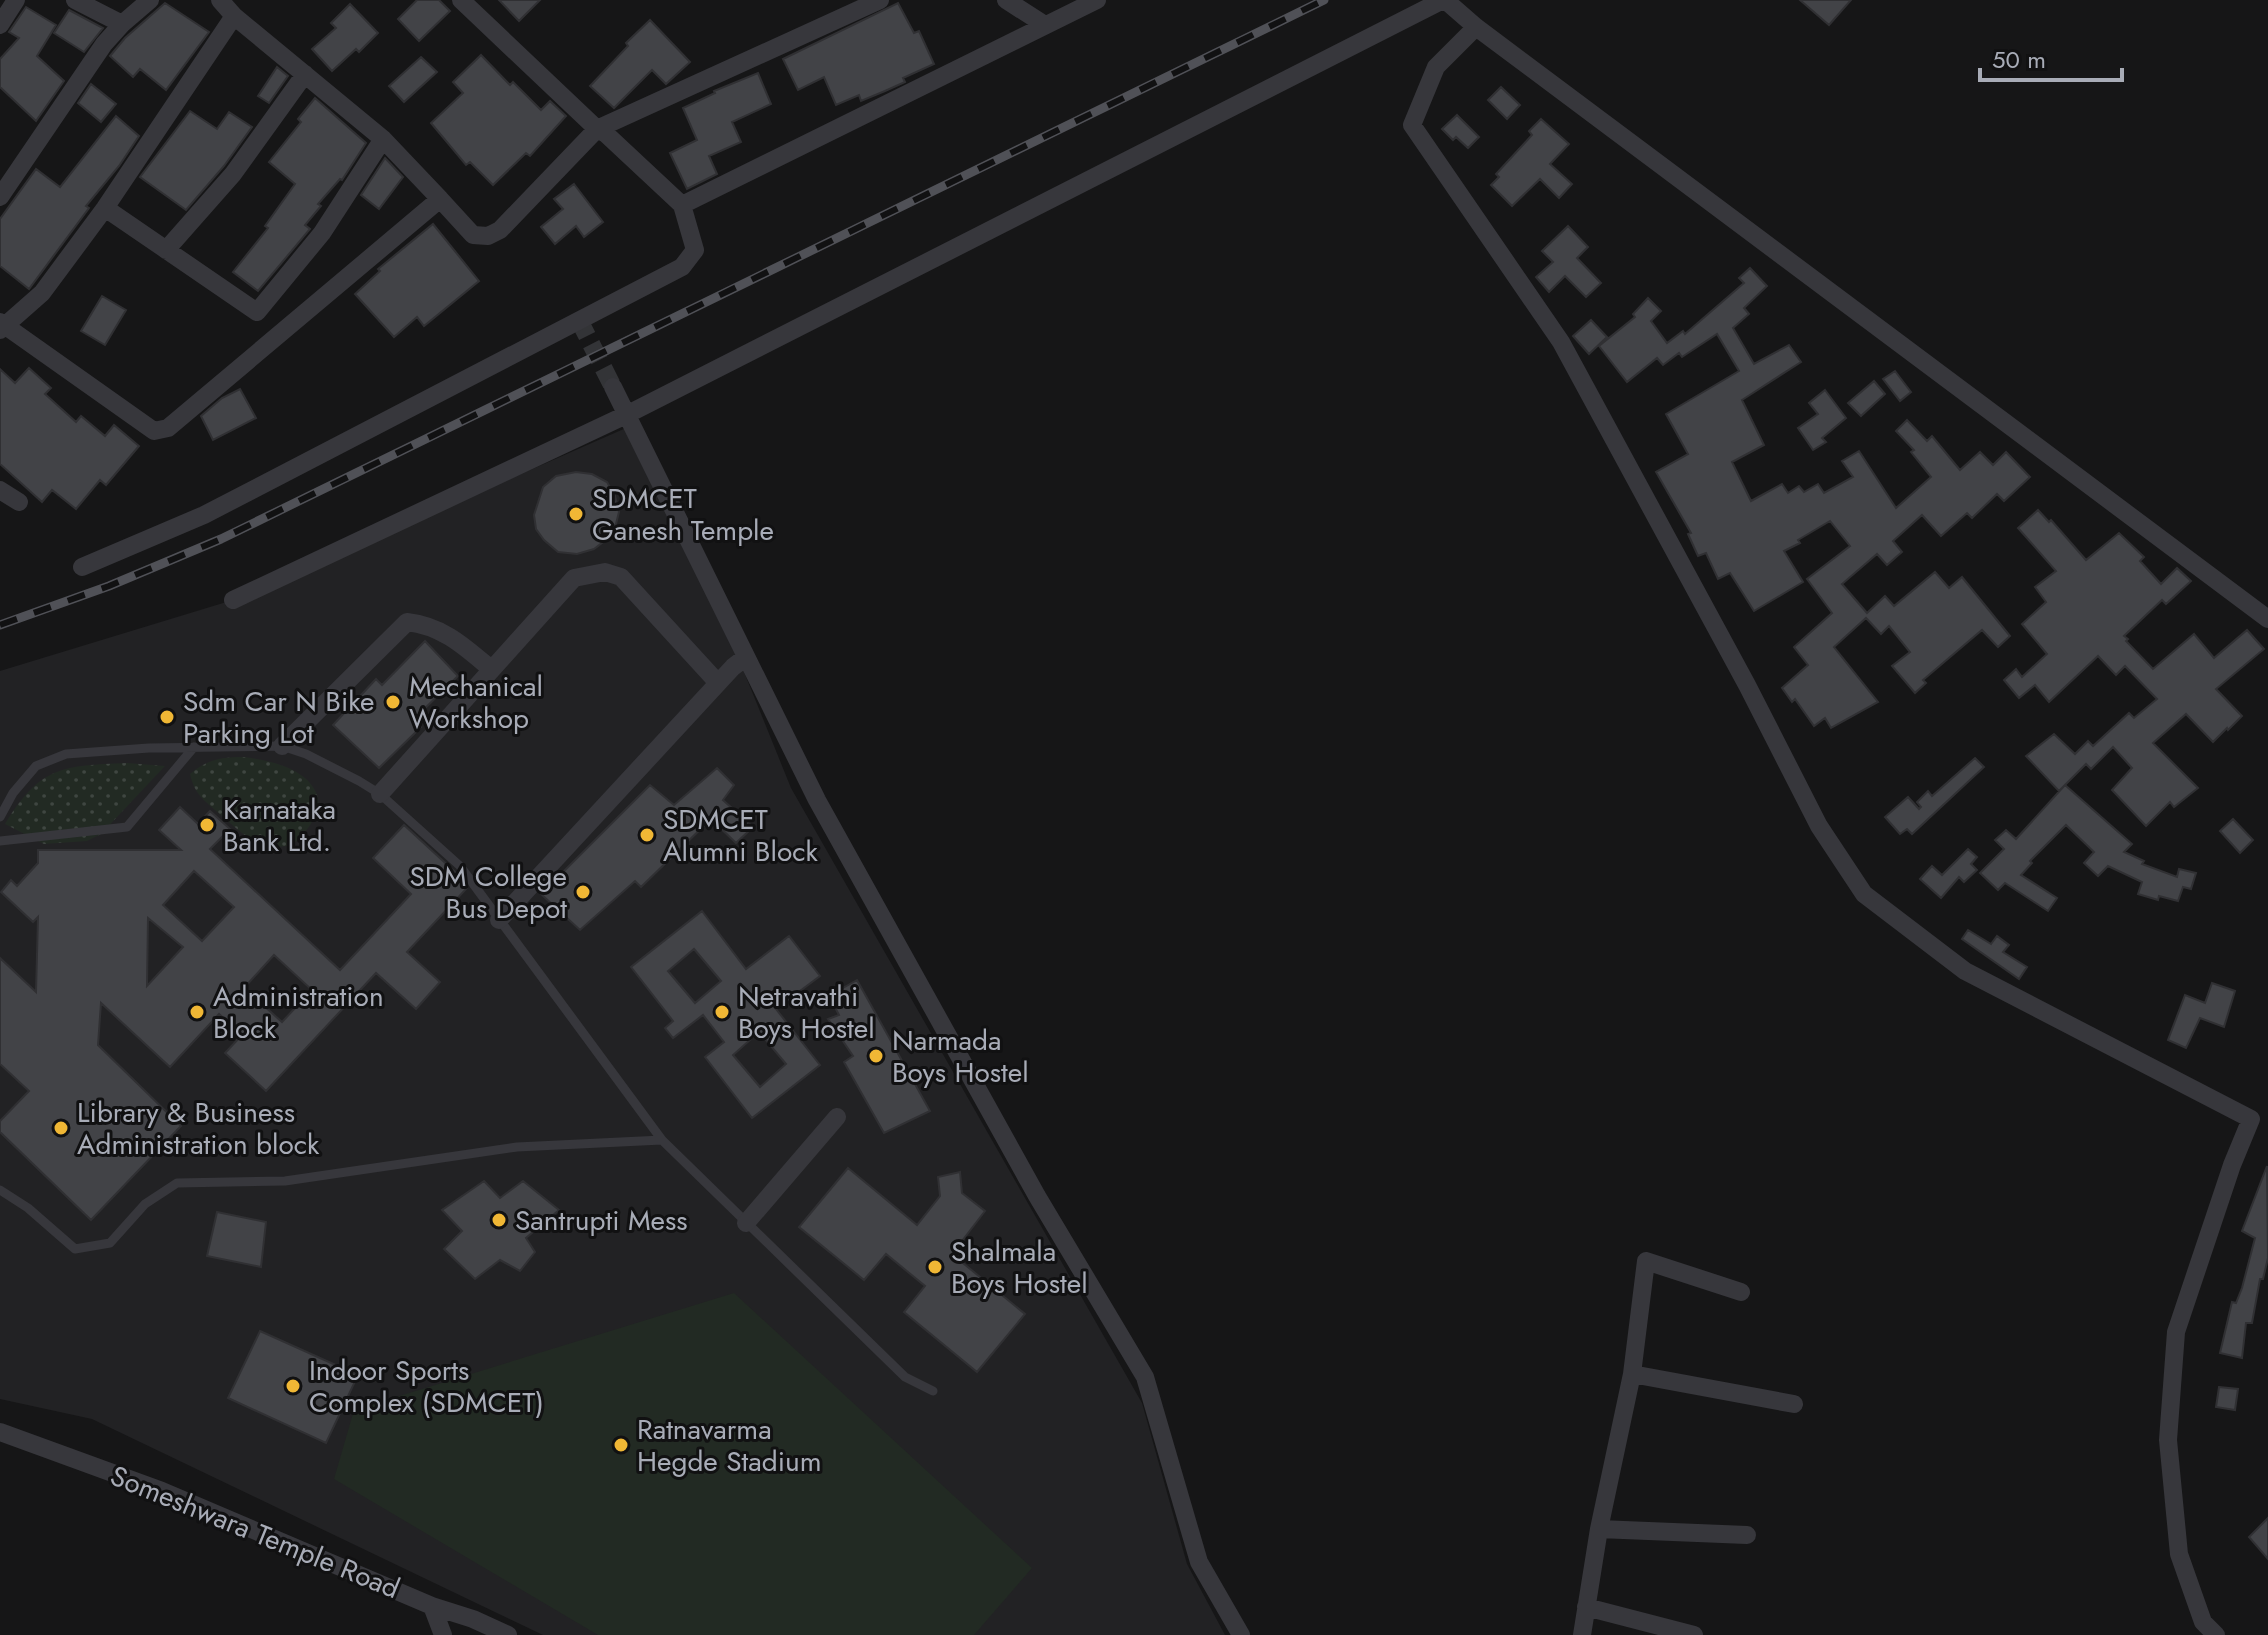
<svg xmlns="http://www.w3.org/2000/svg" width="2268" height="1635" viewBox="0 0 2268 1635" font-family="Jost,sans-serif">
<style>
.built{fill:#222224}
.grass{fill:#222a23}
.park{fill:url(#park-dots)}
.building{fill:#424347;stroke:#303033;stroke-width:2;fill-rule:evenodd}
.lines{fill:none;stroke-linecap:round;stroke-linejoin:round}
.street-tunnel{stroke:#333437;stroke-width:18;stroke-dasharray:18 9;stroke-linecap:butt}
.lane{stroke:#37373c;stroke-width:9}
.street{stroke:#37373c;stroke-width:18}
.rail-casing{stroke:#505157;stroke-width:9}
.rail{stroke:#111112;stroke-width:6;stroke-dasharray:18;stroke-linecap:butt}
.poi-dot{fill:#f0b735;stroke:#111112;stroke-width:3}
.labels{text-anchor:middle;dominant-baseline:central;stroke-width:6;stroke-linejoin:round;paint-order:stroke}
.poi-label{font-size:28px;fill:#a8acb7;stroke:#111112;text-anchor:start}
.street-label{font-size:28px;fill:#a8acb7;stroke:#111112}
</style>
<defs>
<pattern id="park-dots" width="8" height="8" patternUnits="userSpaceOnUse" patternTransform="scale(2)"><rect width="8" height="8" fill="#222a23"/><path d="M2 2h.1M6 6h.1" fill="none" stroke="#3f4641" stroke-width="1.8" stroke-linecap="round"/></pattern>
</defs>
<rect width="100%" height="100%" fill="#161617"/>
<!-- built -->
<path class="built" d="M626 428 740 662 791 788 1142 1403 1187 1564 1225 1635H543L92 1419 0 1399V671L233 600Z"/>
<!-- grass -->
<path class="grass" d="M734 1293 1032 1568 974 1635H598L334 1479 354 1410Z"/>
<!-- park -->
<path class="park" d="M244 757C268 760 308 768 317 795 323 810 306 834 294 843 285 849 267 847 258 843 245 837 234 826 223 817 207 802 195 797 190 774 208 759 221 757 244 757Z
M127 763 165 766 101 834 87 841 44 844 5 824C41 765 63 766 127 763Z"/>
<!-- building -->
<path class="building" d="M417 0H439L450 11 419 41 398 19Z
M499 0H540L519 21Z
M1800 0H1851L1829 25Z
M165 3 209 32 166 90 140 69 133 77 110 56 125 38Z
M898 3 914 33 919 31 934 64 903 78 905 82 885 91 861 101 859 95 836 105 824 77 798 90 783 59Z
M350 4 378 33 359 52 356 49 332 71 312 49 336 28 331 23Z
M26 7 56 25 37 56 64 81 36 121 0 87V59L19 38 9 32Z
M69 10 103 28 84 52 54 33Z
M650 20 690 62 666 84 652 70 614 108 590 86 628 46 626 43Z
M481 55 510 85 513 82 541 110 550 101 566 116 530 156 526 153 493 185 470 162 466 165 431 123 463 93 453 82Z
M421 57 437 72 404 102 389 86Z
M277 67 288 76 269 103 258 96Z
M758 73 771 104 732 122 741 142 709 156 717 174 687 189 670 153 697 140 683 108 715 93 714 91Z
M91 84 116 104 101 122 78 103Z
M1501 87 1520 105 1507 119 1488 100Z
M315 98 366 143 342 180 340 179 318 204 321 206 305 225 310 229 258 291 233 272 268 228 265 226 295 184 269 162 301 122 298 119Z
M190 111 217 129 229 112 252 127 224 166 186 210 140 177Z
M1457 115 1479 137 1468 148 1456 137 1453 140 1442 129Z
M116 116 139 136 119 166 86 206 89 208 29 289 0 266V219L36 169 60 187Z
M1541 119 1569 144 1550 164 1572 184 1559 198 1540 179 1512 206 1491 185 1499 177 1496 174 1532 135 1529 131Z
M385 158 403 177 379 209 361 195Z
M574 184 603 222 584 237 576 226 555 244 541 227 563 209 554 199Z
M433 224 479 281 424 326 417 317 394 337 355 294 380 271 378 269Z
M1568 226 1588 247 1577 258 1601 283 1586 297 1565 276 1549 292 1536 277 1553 262 1542 251Z
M1750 268 1767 286 1744 308 1749 314 1733 328 1754 364 1789 345 1801 362 1742 400 1764 445 1732 462 1751 501 1782 484 1788 493 1799 486 1804 492 1818 484 1824 493 1853 477 1842 461 1859 451 1896 508 1931 477 1911 452 1914 450 1896 431 1907 420 1927 441 1932 436 1960 470 1980 452 1993 465 2006 452 2030 477 2004 501 1997 494 1972 518 1967 513 1941 536 1922 515 1893 541 1902 552 1887 565 1877 554 1842 584 1867 613 1885 596 1894 606 1935 572 1949 588 1962 577 2010 636 1998 647 1982 630 1923 680 1926 683 1915 693 1892 666 1910 652 1889 626 1881 634 1866 618 1834 647 1878 702 1831 728 1825 718 1814 726 1795 699 1792 702 1782 688 1808 665 1794 647 1832 613 1807 579 1850 546 1830 521 1798 540 1800 543 1784 551 1803 582 1754 611 1730 573 1718 579 1706 553 1698 556 1688 534 1691 533 1656 472 1688 454 1666 414 1739 371 1717 334 1682 357 1679 353 1663 365 1657 358 1627 382 1599 346 1635 317 1633 314 1648 298 1661 311 1651 321 1667 343 1683 331 1685 334 1744 283 1739 278Z
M102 296 126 310 105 345 81 331Z
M1591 320 1607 337 1589 354 1573 336Z
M29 368 51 388 45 394 76 422 81 416 105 436 114 425 139 446 106 485 100 480 76 509 52 490 42 502 0 464V369L15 383Z
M1895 371 1911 392 1900 401 1883 379Z
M1874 381 1885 394 1861 416 1848 403Z
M240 389 256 418 213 440 201 416 222 398Z
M1825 390 1846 418 1822 438 1826 442 1813 450 1798 428 1818 414 1809 403Z
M576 472 592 474 607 482 615 496 619 512 616 524 607 539 594 549 577 554 558 552 544 540 536 529 534 515 543 487 556 476Z
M2038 510 2049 522 2051 520 2086 560 2119 533 2144 557 2140 561 2161 584 2177 568 2191 581 2166 604 2162 600 2124 636 2128 639 2126 641 2153 669 2194 634 2214 658 2247 630 2264 649 2216 689 2242 716 2228 730 2227 728 2213 742 2186 714 2153 743 2198 788 2174 807 2170 802 2146 826 2112 790 2132 768 2113 747 2091 769 2086 764 2059 791 2026 756 2054 734 2075 754 2088 741 2093 746 2129 713 2134 718 2157 699 2125 666 2116 675 2098 656 2049 702 2035 685 2019 698 2004 680 2016 669 2022 677 2047 654 2022 624 2046 602 2035 587 2056 571 2018 528Z
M425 641 458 676 413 720 421 727 379 768 333 725 376 679 382 685Z
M1975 758 1984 767 1912 834 1907 829 1900 834 1885 817 1908 797 1919 809 1921 807 1917 802 1928 791 1932 796Z
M717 768 734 785 723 800 753 827 736 843 711 819 641 887 635 881 580 930 541 894 650 785 674 805Z
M2065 785 2132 844 2124 852 2144 861 2142 864 2177 877 2179 869 2196 873 2191 889 2183 887 2178 901 2159 896 2158 900 2138 894 2142 882 2108 866 2098 876 2084 863 2094 852 2066 825 2030 861 2032 863 2021 875 2057 898 2048 911 2005 883 1998 890 1980 873 2004 849 1995 840 2006 830 2016 839Z
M180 807 198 824 210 811 230 829 210 849 340 970 411 894 373 858 404 825 454 871 467 888 407 952 440 982 416 1009 376 973 266 1091 225 1053 242 1035 219 1014 170 1067 101 1003 98 1045 181 1126 91 1220 0 1132V1121L29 1091 0 1064V958L36 992 38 917 33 922 1 892 11 880 17 886 38 863V850H181L159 830ZM194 871 234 907 202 941 163 905ZM148 918 183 947 147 986ZM274 955 312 990 282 1022 244 988Z
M2233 819 2253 840 2240 853 2220 831Z
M1968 849 1977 857 1971 864 1977 870 1964 882 1959 877 1941 898 1920 879 1932 866 1942 875Z
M702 911 746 969 789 936 820 976 776 1009 820 1065 752 1118 705 1057 724 1042 703 1015 673 1038 665 1028 673 1021 631 967ZM694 949 721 981 695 1003 668 971ZM759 1032 786 1064 760 1087 733 1055Z
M1968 930 1991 944 1997 936 2009 945 2003 952 2027 967 2019 979 1962 939Z
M857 980 930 1111 884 1133 844 1062 853 1056 828 1019 839 1015 829 996Z
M2212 983 2235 991 2224 1027 2200 1018 2186 1048 2168 1040 2185 995 2205 1003Z
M2267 1166 2268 1258 2263 1279H2260L2252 1323H2246L2242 1358 2220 1353 2232 1302 2236 1303 2242 1288 2255 1238 2242 1231Z
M848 1168 917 1225 940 1196 938 1177 960 1172 962 1193 985 1211 952 1254 1025 1314 977 1372 904 1312 925 1286 886 1254 864 1280 799 1227Z
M484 1181 500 1198 523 1181 559 1210 526 1238 535 1252 520 1271 500 1260 475 1279 444 1249 462 1231 442 1210Z
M217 1212 266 1222 261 1267 207 1256Z
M260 1331 358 1375 326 1443 228 1398Z
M2219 1387 2238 1389 2235 1410 2216 1407Z
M2268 1518V1559L2249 1537Z"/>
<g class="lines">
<!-- street-tunnel -->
<path class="street-tunnel" d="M579 320 613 387"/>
<!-- lane -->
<path class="lane" d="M0 817 13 793 36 766 66 754 149 748 282 746 306 754 359 781 380 794 460 866 662 1140 905 1377 933 1391
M0 841 127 827 194 747
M0 1190 28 1208 75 1249 110 1243 145 1204 177 1183 285 1181 517 1147 662 1140"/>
<!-- street -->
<path class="street" d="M75 0 122 24
M220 0 234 16 383 139 440 199
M1006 0 1045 25
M1445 0 1476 27 2268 619
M0 25 16 0
M1476 27 1436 67 1412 125 1561 342 1747 685 1819 826 1864 894 1965 971 2251 1119 2232 1165 2176 1332 2168 1440 2179 1554 2203 1622 2216 1635
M0 197 104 44 122 24 150 0
M682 205 1097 0
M105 208 257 312 322 233 383 139
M166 250 233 174 305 74
M0 322 154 431 168 428 440 199 473 235 488 236 500 230 597 129 880 0
M0 330 42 293 105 208 234 16
M613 387 817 800 1037 1196 1145 1377 1199 1562 1241 1635
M0 490 19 502
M82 567 204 515 682 267 695 250 682 205 606 134 597 129 461 0
M233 600 628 414 1443 0
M282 746 407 622C443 626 465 647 491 669
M380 794 574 578 605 572 621 577 718 683
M499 920 733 667 746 657
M746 1223 837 1117
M1632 1374 1794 1404
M0 1432 162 1491 432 1606 473 1619 508 1635
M1599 1529 1747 1535
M432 1606 443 1635
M1586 1607 1694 1635
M1582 1635 1599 1529 1632 1374 1646 1261 1741 1292"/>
<defs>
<path id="rail" d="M0 625 109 586 221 539 1324 0"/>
</defs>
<!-- rail casing -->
<use href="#rail" class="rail-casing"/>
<!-- rail -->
<use href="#rail" class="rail"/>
</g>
<!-- markers -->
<g class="poi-dot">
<circle cx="576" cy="514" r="8"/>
<circle cx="393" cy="702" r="8"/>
<circle cx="167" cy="717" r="8"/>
<circle cx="207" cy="825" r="8"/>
<circle cx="647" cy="835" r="8"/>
<circle cx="583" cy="892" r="8"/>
<circle cx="197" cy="1012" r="8"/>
<circle cx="722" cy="1012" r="8"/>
<circle cx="876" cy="1056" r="8"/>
<circle cx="61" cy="1128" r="8"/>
<circle cx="499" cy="1220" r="8"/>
<circle cx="935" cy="1267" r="8"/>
<circle cx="293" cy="1386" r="8"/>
<circle cx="621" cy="1445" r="8"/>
</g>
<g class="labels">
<!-- poi labels -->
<g class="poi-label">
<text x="592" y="498">SDMCET<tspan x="592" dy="32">Ganesh Temple</tspan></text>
<text x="409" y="686">Mechanical<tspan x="409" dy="32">Workshop</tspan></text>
<text x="183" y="701">Sdm Car N Bike<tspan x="183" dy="32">Parking Lot</tspan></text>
<text x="223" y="809">Karnataka<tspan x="223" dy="32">Bank Ltd.</tspan></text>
<text x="663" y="819">SDMCET<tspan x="663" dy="32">Alumni Block</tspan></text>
<text x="567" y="876" text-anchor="end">SDM College<tspan x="567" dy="32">Bus Depot</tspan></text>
<text x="213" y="996">Administration<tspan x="213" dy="32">Block</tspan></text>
<text x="738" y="996">Netravathi<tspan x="738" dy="32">Boys Hostel</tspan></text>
<text x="892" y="1040">Narmada<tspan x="892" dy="32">Boys Hostel</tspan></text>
<text x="77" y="1112">Library &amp; Business<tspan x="77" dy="32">Administration block</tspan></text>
<text x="515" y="1220">Santrupti Mess</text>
<text x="951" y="1251">Shalmala<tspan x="951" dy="32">Boys Hostel</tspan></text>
<text x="309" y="1370">Indoor Sports<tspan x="309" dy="32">Complex (SDMCET)</tspan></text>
<text x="637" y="1429">Ratnavarma<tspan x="637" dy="32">Hegde Stadium</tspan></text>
</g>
<!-- street labels -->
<g class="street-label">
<text transform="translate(255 1532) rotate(22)">Someshwara Temple Road</text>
</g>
</g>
<!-- scale -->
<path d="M1980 68v12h142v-12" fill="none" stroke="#a8acb7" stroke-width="4"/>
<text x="1992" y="68" font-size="24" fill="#a8acb7" stroke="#111112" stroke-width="6" paint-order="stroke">50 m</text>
</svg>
